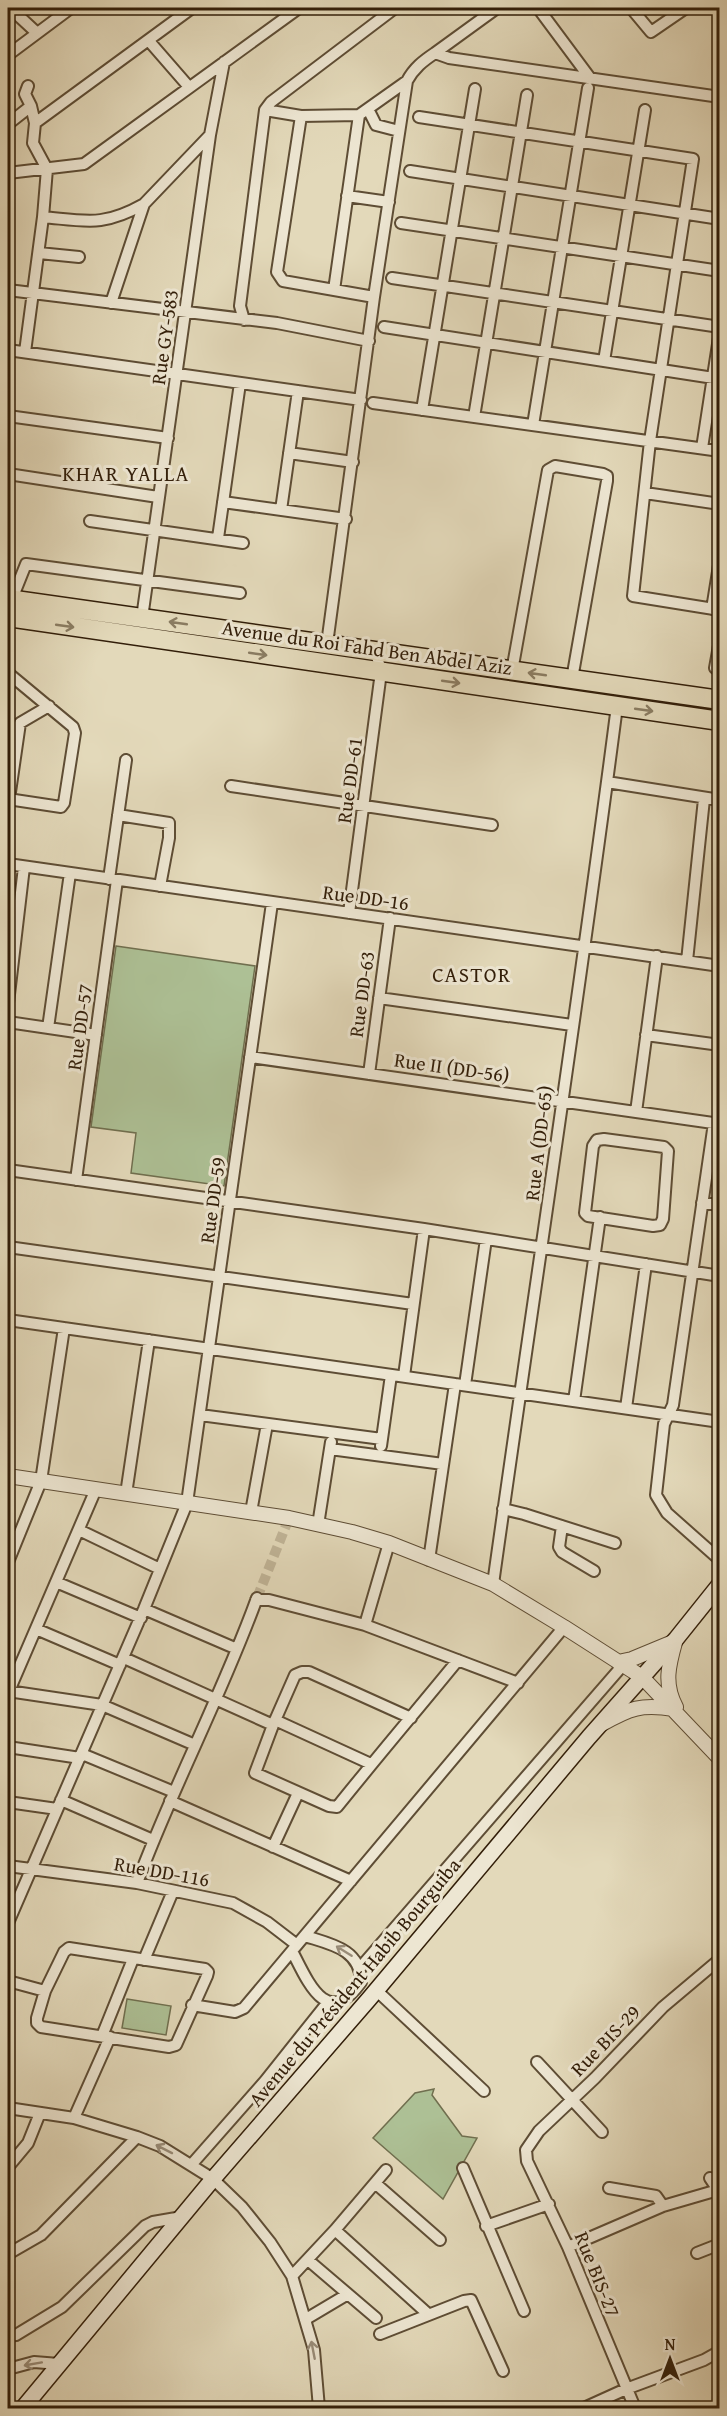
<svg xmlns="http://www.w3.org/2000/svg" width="727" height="2416" viewBox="0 0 727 2416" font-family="'Gentium Book Plus',serif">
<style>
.green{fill:#adc095;stroke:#706f4f;stroke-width:1.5}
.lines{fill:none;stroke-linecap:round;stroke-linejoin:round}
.minor-tunnel{stroke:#c0b497;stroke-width:10;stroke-dasharray:10 5;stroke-linecap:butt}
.minor-casing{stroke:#5e4d35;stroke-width:14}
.tertiary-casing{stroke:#5e4d35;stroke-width:16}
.secondary-casing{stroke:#321e09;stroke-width:18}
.primary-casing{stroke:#321e09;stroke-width:21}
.minor{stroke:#ede6d2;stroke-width:10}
.tertiary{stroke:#ede6d2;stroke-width:14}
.secondary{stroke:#ede6d2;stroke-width:15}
.primary{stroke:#e3d9ba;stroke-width:18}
.oneway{stroke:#8a7c62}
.oneway2{stroke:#998c78}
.labels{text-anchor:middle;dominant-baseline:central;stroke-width:6;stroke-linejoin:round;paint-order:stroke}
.street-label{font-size:20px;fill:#321e09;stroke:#ede6d2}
.neighbourhood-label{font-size:21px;letter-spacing:1.5px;fill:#321e09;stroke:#ede6d2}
</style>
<rect width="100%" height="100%" fill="#e3d9ba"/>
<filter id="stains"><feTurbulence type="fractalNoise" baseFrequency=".00333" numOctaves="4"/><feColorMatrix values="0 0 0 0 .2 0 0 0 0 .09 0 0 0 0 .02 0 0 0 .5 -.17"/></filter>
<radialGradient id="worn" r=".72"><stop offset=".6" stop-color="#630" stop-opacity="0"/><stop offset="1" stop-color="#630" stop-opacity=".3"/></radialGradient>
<!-- green -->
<path class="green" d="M116 946 255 966 224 1186 131 1173 136 1133 91 1127Z
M127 1999 171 2006 166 2035 122 2028Z
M434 2089 432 2095 462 2136 477 2138 443 2199 373 2138 415 2093Z"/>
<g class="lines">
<!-- minor-tunnel -->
<path class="minor-tunnel" d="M257 1598 289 1518"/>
<defs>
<path id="minor" d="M10 8 37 33
M538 8 590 78
M631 8 651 32 686 8
M149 41 189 87
M435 53 497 8
M8 55 71 8
M28 86 25 94 31 106
M368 109 376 125 399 131
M265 110 301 116 359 115 407 81
M301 116 277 272 283 281 374 297
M419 117 693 159 650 441 633 596 720 610
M35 123 192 8
M8 124 31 106 35 123 33 143 47 169 43 217 25 352
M410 171 720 219
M8 173 84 164 299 8
M347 196 389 202
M43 217C87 221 103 227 144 204
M401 223 720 271
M39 253 79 257
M392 278 720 327
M8 290 277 323 369 341
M334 290 359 115
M111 303 144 204 210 135
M244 320 240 306 265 110 271 102 395 8
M384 327 720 379
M8 350 361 400
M604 361 645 110
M373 403 720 451
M422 410 475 89
M8 416 168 438
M474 417 527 95
M533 425 588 88
M702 448 720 331
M289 453 353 462
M8 474 158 497
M645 493 720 504
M223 502 346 519
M281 510 298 391
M90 521 243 543
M218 538 240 383
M12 599 26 564 240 593
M712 609 720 559
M142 618 210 135 224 62
M327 644 374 297 407 81C414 68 423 61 435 53L449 58 720 97
M715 668 720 640
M512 671 548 470 555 466 603 474 607 476V481L572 679
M8 673 73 727 75 733 64 803 61 807 8 799
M607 782 720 800
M231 786 492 825
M9 799 20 723 49 706
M118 815 169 823V838L160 886
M8 864 720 966
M109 879 126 760
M349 913 381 672 376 652
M687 961 704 799
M379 998 572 1025
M8 1003 24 867
M8 1022 96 1035
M48 1028 70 873
M646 1035 720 1045
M250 1057 720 1124
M369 1074 390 918
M636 1112 657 956
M714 1123 673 1405 664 1424 656 1495 667 1513 720 1560
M604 1139 664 1147 668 1151 663 1219 660 1225 653 1226 588 1216 585 1213 593 1146 597 1140Z
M8 1170 424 1229 720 1276
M76 1180 117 880
M702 1203 720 1205
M8 1247 413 1304
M8 1320 720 1422
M404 1376 424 1229
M465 1385 486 1239
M574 1401 600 1217
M626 1408 646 1264
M200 1415 382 1439
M381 1446 391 1375
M330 1449 443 1464
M126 1494 149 1340
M503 1509 524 1514 615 1543
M251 1512 267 1424
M318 1525 331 1442
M562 1526 559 1547 562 1552 594 1571
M79 1530 160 1569
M429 1560 455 1384
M8 1562 41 1481 64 1328
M56 1582 141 1618
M493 1584C534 1292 579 1000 617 706
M256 1600H269L365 1625 518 1683
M144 1609 237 1649
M365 1625 389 1543
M36 1629 120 1665
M124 1658 273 1725
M8 1691 102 1705 195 1745
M9 1691 96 1489
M411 1718 309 1672H302L295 1675 273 1725 255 1773 329 1806 337 1807C377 1757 418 1709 458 1660
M275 1720 371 1764
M8 1747 80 1758
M82 1754 174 1792
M61 1800 153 1840
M170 1801 351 1881
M8 1802 57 1809
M273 1847 298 1793
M8 1866 137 1883 233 1903 267 1922 297 1945
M137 1883C173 1786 222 1695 257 1598
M8 1923 144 1609 187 1503 272 903
M69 1948 205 1969 208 1972 207 1976 176 2045 169 2047 41 2027 37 2023V2018L45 1991 64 1952Z
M292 1951C308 1982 327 2030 361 1982 361 1949 330 1944 305 1936
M144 1960 173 1891
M359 1969 623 1665
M8 1981 45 1991
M376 1990 484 2091
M192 2005 235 2012 244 2008 564 1627
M102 2036 133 1959
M537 2062 602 2132
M8 2108 74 2118 137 2137 160 2146 213 2179 242 2207 270 2242 292 2276 314 2350 319 2408
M74 2118 110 2037
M192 2164 265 2081 328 2002
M8 2167 28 2143 40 2113
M463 2168 524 2311
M710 2178 718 2190
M375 2183 440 2240
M609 2188 656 2196 663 2206
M486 2226 549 2204
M335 2230 428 2314
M568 2247 663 2206 718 2190 720 2195
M697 2253 720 2244
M8 2254 41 2235 137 2137
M308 2260 376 2318
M292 2276 335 2230 386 2170
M306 2319 348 2294
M380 2334 464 2301 471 2300 503 2371
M8 2336 16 2335 62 2307 145 2226 153 2222 182 2217
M8 2369 34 2362 59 2364
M8 2405 12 2408
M584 2408 626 2389 704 2360 720 2351
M635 2408 568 2247 527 2161 526 2150 539 2131 595 2078 663 2007 720 1959"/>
<path id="tertiary" d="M8 1476 289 1518 352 1532 389 1543 493 1584 564 1627 642 1677 720 1759
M618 1662 632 1659 673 1642
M676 1707C663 1683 669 1664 676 1639
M602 1724C630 1708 641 1704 674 1709"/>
<path id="secondary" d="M23 2408 213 2179 369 1999 589 1737 676 1639 720 1584"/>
<path id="primary" d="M8 599 720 700
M8 617 720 721"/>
</defs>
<!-- minor casing -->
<use href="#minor" class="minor-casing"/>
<!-- tertiary casing -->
<use href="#tertiary" class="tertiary-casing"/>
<!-- secondary casing -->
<use href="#secondary" class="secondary-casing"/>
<!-- primary casing -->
<use href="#primary" class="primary-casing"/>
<!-- minor -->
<use href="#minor" class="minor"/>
<!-- tertiary -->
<use href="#tertiary" class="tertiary"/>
<!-- secondary -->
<use href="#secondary" class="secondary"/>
<!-- primary -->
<use href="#primary" class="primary"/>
</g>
<!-- one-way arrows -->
<defs><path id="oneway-shaft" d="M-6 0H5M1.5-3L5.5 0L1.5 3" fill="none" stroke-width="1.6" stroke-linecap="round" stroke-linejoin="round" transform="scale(1.5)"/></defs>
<g class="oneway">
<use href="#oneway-shaft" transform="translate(178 623) rotate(-172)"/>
<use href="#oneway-shaft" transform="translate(65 626) rotate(8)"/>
<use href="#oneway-shaft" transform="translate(258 654) rotate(8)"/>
<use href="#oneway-shaft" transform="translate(537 674) rotate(-172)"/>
<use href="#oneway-shaft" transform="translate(451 682) rotate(8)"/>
<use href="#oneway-shaft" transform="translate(644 710) rotate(8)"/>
</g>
<g class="oneway2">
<use href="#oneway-shaft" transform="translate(344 1951) rotate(-148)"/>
<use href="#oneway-shaft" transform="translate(164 2149) rotate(-153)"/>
<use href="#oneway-shaft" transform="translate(313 2350) rotate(-101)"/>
<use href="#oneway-shaft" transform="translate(33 2364) rotate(170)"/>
</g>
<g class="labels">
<!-- street labels -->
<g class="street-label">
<text transform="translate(164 337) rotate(-82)">Rue GY-583</text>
<text transform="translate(367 647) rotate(8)">Avenue du Roi Fahd Ben Abdel Aziz</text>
<text transform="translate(349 780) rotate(-82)">Rue DD-61</text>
<text transform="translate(366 897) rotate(8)">Rue DD-16</text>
<text transform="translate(361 994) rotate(-82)">Rue DD-63</text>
<text transform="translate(79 1027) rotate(-82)">Rue DD-57</text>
<text transform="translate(452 1067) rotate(8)">Rue II (DD-56)</text>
<text transform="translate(538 1143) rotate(-83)">Rue A (DD-65)</text>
<text transform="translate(212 1200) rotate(-82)">Rue DD-59</text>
<text transform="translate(162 1871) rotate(10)">Rue DD-116</text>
<text transform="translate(354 1982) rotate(-50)">Avenue du Président Habib Bourguiba</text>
<text transform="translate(605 2040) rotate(-46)">Rue BIS-29</text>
<text transform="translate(598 2274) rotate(68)">Rue BIS-27</text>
</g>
<!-- neighbourhood labels -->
<g class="neighbourhood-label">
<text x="126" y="473">KHAR YALLA</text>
<text x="472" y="974">CASTOR</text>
</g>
</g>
<!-- margin -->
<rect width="727" height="2416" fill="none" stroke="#e3d9ba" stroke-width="30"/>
<rect x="9" y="9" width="709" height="2398" fill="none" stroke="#321e09" stroke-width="3"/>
<rect x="15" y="15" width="697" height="2386" fill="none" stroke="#321e09" stroke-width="1.5"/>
<!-- north arrow -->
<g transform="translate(670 2359)" stroke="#ede6d2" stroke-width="4.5" paint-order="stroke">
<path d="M0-4.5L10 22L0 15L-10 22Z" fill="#321e09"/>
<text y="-9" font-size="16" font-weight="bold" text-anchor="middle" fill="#321e09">N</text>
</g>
<rect width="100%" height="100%" filter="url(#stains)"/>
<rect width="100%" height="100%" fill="url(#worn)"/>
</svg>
